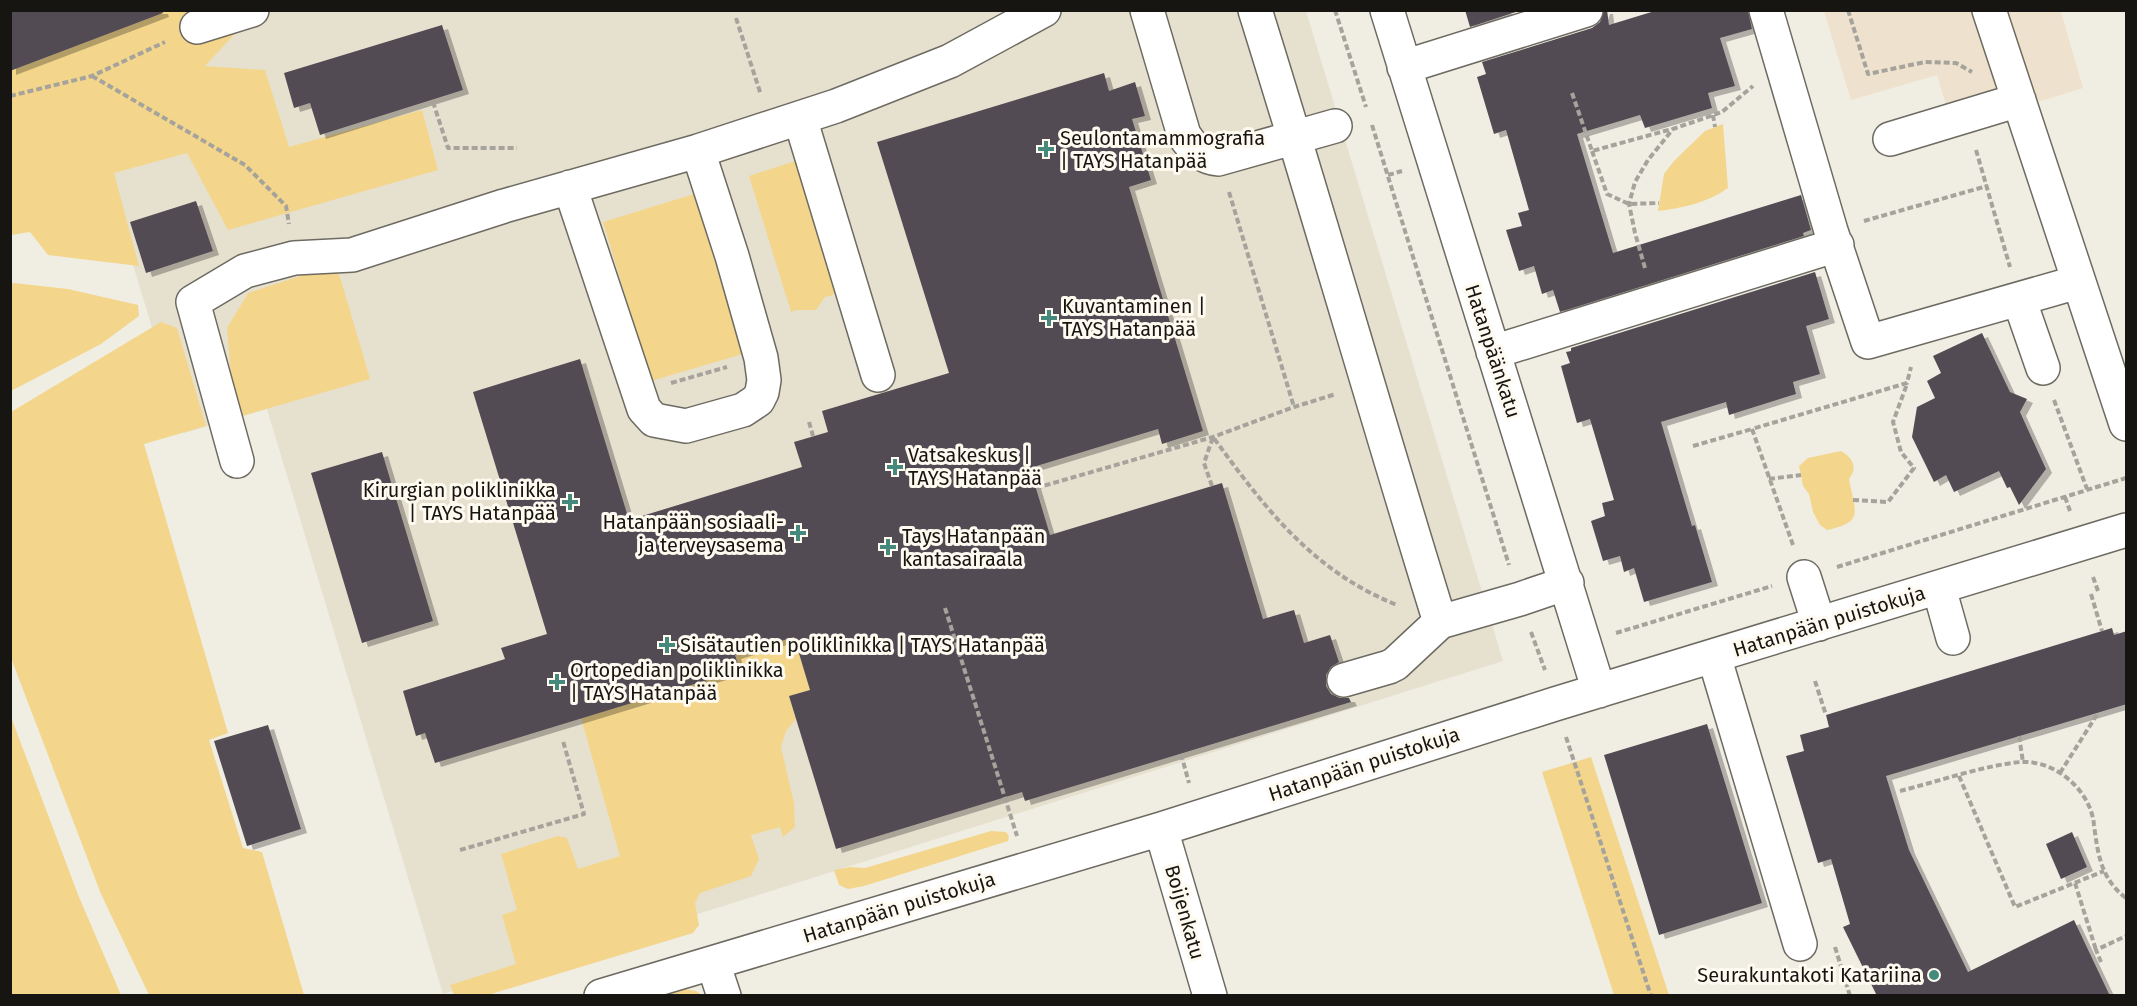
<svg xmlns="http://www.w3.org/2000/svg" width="2137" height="1006" viewBox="0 0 2137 1006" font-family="'Fira Sans',sans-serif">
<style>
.commercial{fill:#eee1cd}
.built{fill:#e6e0cf}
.green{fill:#f3d68c}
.building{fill:#534c53;filter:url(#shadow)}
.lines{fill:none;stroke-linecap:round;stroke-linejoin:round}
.minor-casing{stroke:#6d6a61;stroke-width:36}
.path{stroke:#a5a39b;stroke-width:4;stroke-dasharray:6 3;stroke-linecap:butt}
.minor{stroke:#fff;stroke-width:33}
.poi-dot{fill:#45897c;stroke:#fefaf0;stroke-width:2}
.labels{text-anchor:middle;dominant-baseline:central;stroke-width:6;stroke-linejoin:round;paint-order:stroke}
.poi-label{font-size:20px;fill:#171512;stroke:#fefaf0;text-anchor:start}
.street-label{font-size:20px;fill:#171512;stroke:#fefaf0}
</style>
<defs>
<filter id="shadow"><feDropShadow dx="6" dy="4" stdDeviation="0" flood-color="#0004"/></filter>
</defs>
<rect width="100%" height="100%" fill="#f0ede3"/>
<!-- commercial -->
<path class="commercial" d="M1824 11H2064L2061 12 2083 88 1953 128 1937 75 1851 100Z"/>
<!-- built -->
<path class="built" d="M256 11H1306L1503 661 443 994 267 409 184 433 90 123Z"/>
<!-- green -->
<path class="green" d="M11 11H256L205 66 265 70 289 147 422 110 438 170 228 230 187 153 114 173 139 266 48 255 30 232 11 235Z
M1723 124 1728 188C1707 203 1683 208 1658 211L1664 174 1674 161 1705 131Z
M795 161 835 291 833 295 825 297 816 310H797L791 312 749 176Z
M694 194 743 354 651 381 603 222Z
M334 265 341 280 370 379 242 416 231 376 227 328 248 293Z
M14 283 68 289 138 305 139 316 101 344 11 391 10 284Z
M161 322 177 328 206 426 144 444 228 733 209 740 243 848 262 852 304 995H149L101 894 11 658V412Z
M1841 451C1853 458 1858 467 1849 479 1855 512 1865 522 1827 530L1820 525 1813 512 1809 494 1803 486 1799 466 1808 458Z
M794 637 810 690 789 696 796 719 786 731 781 747 794 803 795 827 783 837 780 827 751 835 759 859 751 876 700 893 695 903 699 925 693 933 488 995H454L450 985 516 964 502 915 517 910 501 854 558 836 567 838 578 869 620 856 581 718 739 670 735 655Z
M11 717 79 897 121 995H11Z
M1591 757 1669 995H1614L1542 772Z
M991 831 1006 832 1009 836 1008 841 864 886 848 889 839 885 834 870 850 867 865 868Z
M684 989 696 991 702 995 661 996Z"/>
<!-- building -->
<path class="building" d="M10 10H162L163 13 10 71Z
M1465 10H1522L1470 27Z
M1604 10H1607L1609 25 1658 10H1748L1752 29 1720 38 1735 86 1708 93 1712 108 1645 128 1640 115 1577 134 1613 253 1801 195 1811 230 1803 233 1804 236 1560 312 1553 290 1542 294 1534 266 1519 271 1506 230 1522 226 1518 213 1529 210 1506 130 1494 134 1477 77 1486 74 1482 62 1592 28 1600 22Z
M442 25 463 90 320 135 310 103 294 108 284 73Z
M1104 73 1109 91 1135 82 1145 116 1132 119 1151 180 1129 187 1203 431 1162 444 1158 429 1030 468 1050 535 1222 483 1263 619 1294 610 1304 643 1330 635 1339 662 1331 667 1326 675V686L1331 694 1340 698H1349L1351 702 1025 801 1022 792 836 849 789 696 810 690 794 637 735 655 740 670 435 763 425 733 416 736 403 691 505 659 501 648 547 634 473 392 580 359 629 520 802 467 794 442 828 432 822 411 949 373 877 142Z
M196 201 213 251 146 273 130 222Z
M1815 272 1829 319 1806 326 1820 374 1793 382 1796 394 1729 415 1726 402 1661 422 1692 526 1695 525 1712 582 1644 602 1634 568 1624 572 1620 556 1603 561 1591 521 1605 516 1602 503 1614 500 1590 419 1577 423 1561 366 1570 363 1566 352 1571 351V348Z
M1982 333 2010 392 2027 399 2020 412 2046 469 2019 505 2010 487 2007 488 1999 471 1954 492 1946 475 1934 482 1912 437 1917 407 1935 398 1927 381 1941 373 1933 356Z
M382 452 433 621 362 643 311 473Z
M2112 628 2114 635 2127 631V704L1886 776 1909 850 1968 972 2074 920 2110 996H1877L1843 927 1850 924 1831 859 1818 863 1786 756 1804 751 1800 735 1829 727 1826 715Z
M1707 724 1762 903 1659 935 1604 755Z
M268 725 301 829 247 846 214 741Z
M2072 832 2087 867 2061 879 2046 844Z"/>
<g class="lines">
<defs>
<path id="minor" d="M1147 10 1184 135C1192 148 1202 157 1218 159L1335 126
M1255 10C1319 214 1377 419 1440 622L1520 599 1567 583
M1387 10 1599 691
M1766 10 1831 231 1868 342 2078 282
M1989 10 2126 424
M197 27 252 10
M1404 67 1586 10
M800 118 878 375
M1890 139 2019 100
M570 187 644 409 654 420 686 426 743 410 758 400 762 392 764 380 761 358 732 256 698 151
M2019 299 2043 368
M1493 352 1837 245
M237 461 193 302 245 271 294 258 352 255 504 206 698 151 836 106 950 61 1044 10
M1804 577 1819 624
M1939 588 1953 638
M1714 656 1800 944
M1344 680 1389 667 1395 664 1440 622
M1161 829 1210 996
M713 963 724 996
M601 996 1161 829 1555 704 2126 530"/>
</defs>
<!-- minor casing -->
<use href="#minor" class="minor-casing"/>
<!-- path -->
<path class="path" d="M1335 10 1366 107
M1848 10 1868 74 1925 62 1956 63 1972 72
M736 18 761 95
M92 76 245 165 286 206 289 224
M1572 93 1592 151 1672 129
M10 96 92 76 165 42
M433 102 448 148H517
M1713 115 1715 127
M1372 125 1509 565
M1976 150 2010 267
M1592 151 1607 194 1629 204 1659 203
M1388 175 1402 171
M1229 192 1294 407
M1864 221 1987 186
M1645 268 1635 233 1629 204 1635 182 1648 160 1673 129 1722 112 1753 86
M671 383 727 367
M2054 400 2087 489
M809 422 813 436
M1693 446 1752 429
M1769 479 1801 475
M1212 486 1204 463 1213 437C1265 508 1312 571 1397 605
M1036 488 1213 437 1294 407 1336 394
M2065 497 2070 511
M1853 500 1888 502 1914 468 1901 452 1893 422 1907 384
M1793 545 1752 429 1907 383 1911 367
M1837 567 2126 478
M2093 577 2098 591
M2091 594 2102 631
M945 608 1017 836
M1531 632 1545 670
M1616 633 1772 586
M1815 681 1826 715
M2019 736 2023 762
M1566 737 1651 996
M1181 754 1189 783
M2060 773 2098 713
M1959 776 2015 907 2104 871
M1900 791C1936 782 1985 765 2021 762 2056 760 2091 791 2094 825 2098 855 2101 879 2126 898
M460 850 584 814 563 741
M2075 883 2096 950
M1835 947 1850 996
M2101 962 2096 950 2126 936"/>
<!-- minor -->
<use href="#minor" class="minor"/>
</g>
<!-- markers -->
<g class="poi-dot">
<path d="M1043 140h6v6h6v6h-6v6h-6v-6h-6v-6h6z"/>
<path d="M1046 309h6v6h6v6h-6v6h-6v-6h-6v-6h6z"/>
<path d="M892 458h6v6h6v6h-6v6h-6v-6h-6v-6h6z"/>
<path d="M567 493h6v6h6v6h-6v6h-6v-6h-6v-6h6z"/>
<path d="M795 524h6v6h6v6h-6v6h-6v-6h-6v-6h6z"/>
<path d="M885 538h6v6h6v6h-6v6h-6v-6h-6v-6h6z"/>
<path d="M664 636h6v6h6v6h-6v6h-6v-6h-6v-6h6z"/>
<path d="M554 673h6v6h6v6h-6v6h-6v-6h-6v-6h6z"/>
<circle cx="1934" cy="975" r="6"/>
</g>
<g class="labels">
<!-- poi labels -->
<g class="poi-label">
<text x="1060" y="138">Seulontamammografia<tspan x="1060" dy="23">| TAYS Hatanpää</tspan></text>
<text x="1062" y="306">Kuvantaminen |<tspan x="1062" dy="23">TAYS Hatanpää</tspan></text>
<text x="908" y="455">Vatsakeskus |<tspan x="908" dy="23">TAYS Hatanpää</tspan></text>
<text x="556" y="490" text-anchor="end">Kirurgian poliklinikka<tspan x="556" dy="23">| TAYS Hatanpää</tspan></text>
<text x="784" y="522" text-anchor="end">Hatanpään sosiaali-<tspan x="784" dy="23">ja terveysasema</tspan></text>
<text x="902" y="536">Tays Hatanpään<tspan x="902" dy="23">kantasairaala</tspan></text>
<text x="680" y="645">Sisätautien poliklinikka | TAYS Hatanpää</text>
<text x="570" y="670">Ortopedian poliklinikka<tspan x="570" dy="23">| TAYS Hatanpää</tspan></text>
<text x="1922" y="975" text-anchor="end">Seurakuntakoti Katariina</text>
</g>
<!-- street labels -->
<g class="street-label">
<text transform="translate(1493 351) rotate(72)">Hatanpäänkatu</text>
<text transform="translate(1829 621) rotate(-17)">Hatanpään puistokuja</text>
<text transform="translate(1364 764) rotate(-18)">Hatanpään puistokuja</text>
<text transform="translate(899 907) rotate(-17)">Hatanpään puistokuja</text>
<text transform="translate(1185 912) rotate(74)">Boijenkatu</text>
</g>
</g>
<!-- border -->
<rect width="2137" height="1006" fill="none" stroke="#171512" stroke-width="24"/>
</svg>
